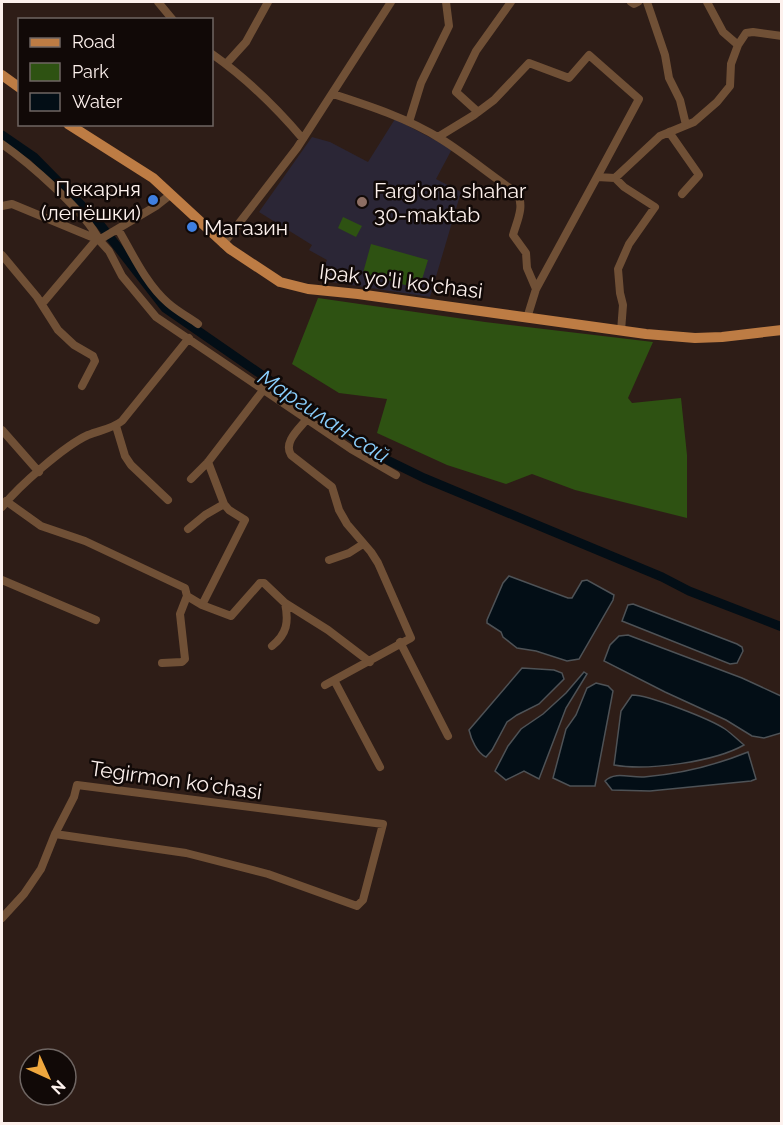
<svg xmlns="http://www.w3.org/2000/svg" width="783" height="1125" viewBox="0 0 783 1125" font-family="Raleway,sans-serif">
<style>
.education{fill:#2b2636}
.green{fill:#2e5212}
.water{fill:#030e16;stroke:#4e5256;stroke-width:1.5}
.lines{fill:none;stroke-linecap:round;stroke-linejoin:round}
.river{stroke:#030e16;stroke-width:9}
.minor{stroke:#705036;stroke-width:8}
.major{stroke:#bd7c44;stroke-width:10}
.shop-dot{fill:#3f7fe0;stroke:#110907;stroke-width:2}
.education-dot{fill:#8d6e63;stroke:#110907;stroke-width:2}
.labels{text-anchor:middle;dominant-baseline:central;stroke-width:5;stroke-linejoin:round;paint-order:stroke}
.poi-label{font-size:21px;fill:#fdf1ed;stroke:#110907;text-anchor:start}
.street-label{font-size:21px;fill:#fdf1ed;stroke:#110907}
.water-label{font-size:22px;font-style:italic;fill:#8acffd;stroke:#110907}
</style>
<rect width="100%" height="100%" fill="#2e1d17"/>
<!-- education -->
<path class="education" d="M395 119 452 149 436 179 461 192 430 297 324 281 325 270 323 269 327 260 309 250 312 245 259 212 312 137 330 142 368 162Z"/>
<!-- green -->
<path class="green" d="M343 217 362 226 356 237 338 228Z
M371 244 428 260 419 289 363 273Z
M318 298 485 322 653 342 628 398 632 403 681 398 687 455V518L575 490 532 474 506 484 447 465 377 433 387 399 339 393 292 364Z"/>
<!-- water -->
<path class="water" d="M509 576 568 598H572L582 581 587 580 614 595 613 600 579 659 567 661 536 651 517 648 503 637 501 632 487 623V620L503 583Z
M633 604 737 644 742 647 743 651 737 663 730 664 622 621 628 605Z
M628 635 742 678 781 696V733L764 738 752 736 726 720 665 692 604 661 610 645 619 636Z
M522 668 554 670 562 673 564 679 539 704 517 715 507 722 492 750 486 757C477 753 471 739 469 730Z
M584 672 587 674 566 708 539 779 524 771 506 780 495 771 508 746 521 729 543 714 566 693Z
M596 683 608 686 613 691 595 786H570L553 778 566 729 576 715 587 688Z
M632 695C649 695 710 719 725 729 732 734 738 740 744 745 714 762 647 771 614 765L621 711Z
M748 752 756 779 751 781 650 791 612 790 605 781C615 771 630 778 644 777 679 774 716 765 748 752Z"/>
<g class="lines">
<!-- river -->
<path class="river" d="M2 135 34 157 99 223 165 308 379 456 424 478 662 577 689 591 782 627"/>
<!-- minor -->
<path class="minor" d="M158 2 173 20
M631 2 634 4 638 2
M647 2 665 55 669 78 680 100 686 125
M707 2 723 32 738 45
M212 54C246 78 276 107 303 139
M226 64 246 42 268 2
M333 94C370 106 407 118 441 139 467 155 491 176 517 193 525 206 517 221 513 235L526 253 527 268 536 289
M478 112 456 92 476 51 511 2
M409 122 421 83 449 26 446 2
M669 132 699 175 682 194
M438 137 474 115 494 100 529 63 569 78 589 55 639 99 597 177
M2 144C28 162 86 212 99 240
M615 178 624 187 655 207 629 244 618 269 620 293 623 305 621 331
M2 206 12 204 99 240 109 251 122 276 156 317 351 449 396 475
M118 229C132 253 146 284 168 303 177 311 188 317 198 324
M99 240 156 206 170 195
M223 244 297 148 391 2
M2 255 37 297 58 330 74 345 93 356 95 361 82 386
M42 304 96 240
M527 318 536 289 597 177 615 178 660 136 694 122 717 102 730 86 731 64 738 45 746 33 753 32 782 36
M307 419C299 429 283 442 291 455L332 487 339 510 347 524 371 552 378 563 411 638 325 685
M116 426 125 456 131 465 168 500
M2 430 39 472
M191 479 208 462 264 389
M6 501 41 526 85 541 185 588 187 596 202 605 231 616 260 583H264L285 603 328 630 370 662
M2 507C19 486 64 446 88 435 100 430 112 429 122 421L189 338
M188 529 205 515 224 504
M329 560 349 553 363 544
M2 580 96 620
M202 605 245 520 229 510 224 504 208 462
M400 642 448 736
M272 646C287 634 289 622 285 603
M162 663 182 662 185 659 180 614 187 596
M334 680 380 767
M2 918 24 894 41 869 55 834 74 797 77 785 383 824 363 900 357 906 268 874 186 853 55 834"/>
<!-- major -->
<path class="major" d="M2 75 20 88
M68 124 153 178 230 249 280 282 308 289 358 294 646 334 695 338 722 337 782 330"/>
</g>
<!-- markers -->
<g class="shop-dot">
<circle cx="153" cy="200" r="6"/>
<circle cx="192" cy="227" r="6"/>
</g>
<circle class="education-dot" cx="362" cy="202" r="6"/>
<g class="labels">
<!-- poi labels -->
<g class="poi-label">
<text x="141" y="188" text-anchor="end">Пекарня<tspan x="141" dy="24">(лепёшки)</tspan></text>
<text x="374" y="190">Farg'ona shahar<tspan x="374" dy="24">30-maktab</tspan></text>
<text x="204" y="227">Магазин</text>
</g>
<!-- street labels -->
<g class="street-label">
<text transform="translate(401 281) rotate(7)">Ipak yo'li ko'chasi</text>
<text transform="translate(176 780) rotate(8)">Tegirmon koʻchasi</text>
</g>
<!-- water labels -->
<g class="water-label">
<text transform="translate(324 416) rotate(33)">Маргилан-сай</text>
</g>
</g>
<!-- border -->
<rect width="783" height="1125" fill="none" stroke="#fdf1ed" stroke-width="6"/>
<!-- legend -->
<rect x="18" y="18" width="195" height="108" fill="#110907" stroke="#6f6663" stroke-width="1.5"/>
<rect x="30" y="38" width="30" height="9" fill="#bd7c44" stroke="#6f6663" stroke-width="1.5"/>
<text x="72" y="48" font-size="18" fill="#fdf1ed">Road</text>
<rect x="30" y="63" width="30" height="18" fill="#2e5212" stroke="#6f6663" stroke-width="1.5"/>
<text x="72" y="78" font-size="18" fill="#fdf1ed">Park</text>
<rect x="30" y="93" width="30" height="18" fill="#030e16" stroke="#6f6663" stroke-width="1.5"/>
<text x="72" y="108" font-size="18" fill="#fdf1ed">Water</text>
<!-- north arrow -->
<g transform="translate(48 1077) rotate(135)"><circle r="28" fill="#110907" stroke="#6f6663" stroke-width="1.5"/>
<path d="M0-4.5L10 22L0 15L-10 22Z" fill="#efa73e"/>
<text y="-9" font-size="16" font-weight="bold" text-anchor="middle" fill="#fdf1ed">N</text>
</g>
</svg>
